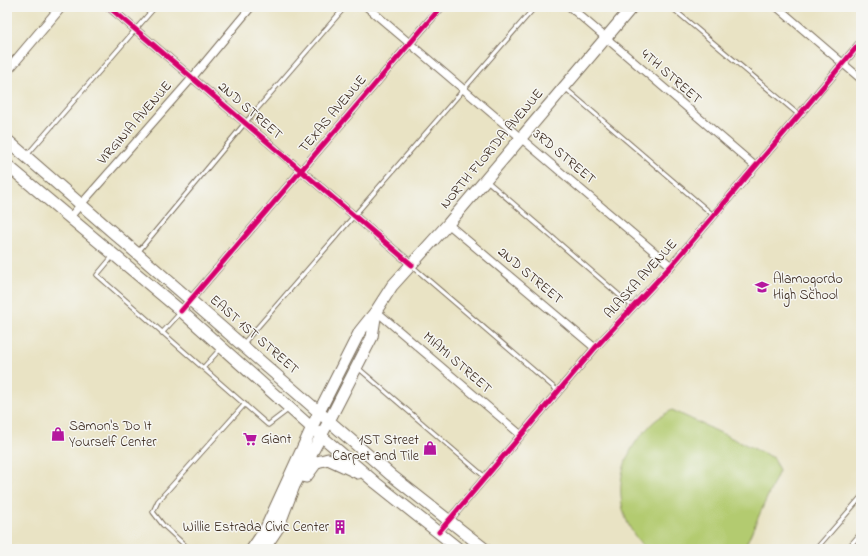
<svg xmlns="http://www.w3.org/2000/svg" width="868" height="556" viewBox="0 0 868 556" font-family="'Indie Flower',sans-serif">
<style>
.pitch{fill:#b3cb70;stroke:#777a47}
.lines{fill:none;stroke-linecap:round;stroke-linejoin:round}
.service-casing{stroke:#786b58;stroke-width:5.5}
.minor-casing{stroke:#786b58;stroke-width:9}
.tertiary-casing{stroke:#786b58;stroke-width:11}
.secondary-casing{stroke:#786b58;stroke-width:13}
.service{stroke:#fff;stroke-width:3.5}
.minor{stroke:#fff;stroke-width:7}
.tertiary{stroke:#fff;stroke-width:9}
.secondary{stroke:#fff;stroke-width:11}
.cycleway-casing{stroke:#f6f6f2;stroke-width:8}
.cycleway{stroke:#d6006c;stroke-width:5}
.labels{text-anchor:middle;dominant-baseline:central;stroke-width:3;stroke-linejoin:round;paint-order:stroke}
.street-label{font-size:14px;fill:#3b2a1e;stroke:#f6f6f2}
.poi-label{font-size:14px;fill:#3b2a1e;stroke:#f6f6f2;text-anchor:start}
</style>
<rect width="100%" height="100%" fill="#f6f6f2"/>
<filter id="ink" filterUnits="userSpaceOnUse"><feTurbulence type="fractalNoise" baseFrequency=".025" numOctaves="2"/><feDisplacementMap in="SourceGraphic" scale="8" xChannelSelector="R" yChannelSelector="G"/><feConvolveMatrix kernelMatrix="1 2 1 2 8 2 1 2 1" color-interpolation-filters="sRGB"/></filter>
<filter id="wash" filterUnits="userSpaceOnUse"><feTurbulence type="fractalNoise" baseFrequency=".012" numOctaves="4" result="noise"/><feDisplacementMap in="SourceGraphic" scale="16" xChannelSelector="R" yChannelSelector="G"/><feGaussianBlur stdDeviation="0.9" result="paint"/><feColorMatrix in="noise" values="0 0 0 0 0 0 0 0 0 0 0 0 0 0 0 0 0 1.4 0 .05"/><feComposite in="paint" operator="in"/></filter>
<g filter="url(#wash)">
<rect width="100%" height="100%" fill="#e9e3c4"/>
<!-- pitch -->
<path class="pitch" d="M672 410 774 458 779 471 744 549H646C612 516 613 464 645 431 649 427 652 423 656 420 661 416 667 413 672 410Z"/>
</g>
<g filter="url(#ink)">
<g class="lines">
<defs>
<path id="service" d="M671 7 799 115
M565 88 713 215
M27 155 155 7
M486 180 633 307
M138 252 245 123 345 7
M113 256 97 275 268 425 289 409
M412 266 558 391
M162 333 181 312
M243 344 535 7
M357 367 485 477
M203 368 221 348
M189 549 163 525 153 512 158 501 245 404
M816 549 861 497
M847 549 861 533"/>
<path id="minor" d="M109 7 412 265
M367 7 671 266
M570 7 755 166
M777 7 861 79
M69 218 192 78 251 7
M448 224 595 348
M181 311 441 7
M376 311 521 435
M439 532 595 348 671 266 861 42"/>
<path id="tertiary" d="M7 71 61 7"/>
<path id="secondary" d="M7 140 391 475 485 549
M7 165 181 311 312 428 376 483 459 549
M306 477 317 462 328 459 358 473
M252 549 265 530 319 412 360 331 376 311 392 286 448 224 632 7
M264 549 278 528 294 486 329 421 372 337 376 312"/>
</defs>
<!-- service casing -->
<use href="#service" class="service-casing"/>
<!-- minor casing -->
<use href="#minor" class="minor-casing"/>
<!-- tertiary casing -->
<use href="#tertiary" class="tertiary-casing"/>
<!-- secondary casing -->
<use href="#secondary" class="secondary-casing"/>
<!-- service -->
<use href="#service" class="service"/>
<!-- minor -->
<use href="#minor" class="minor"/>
<!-- tertiary -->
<use href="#tertiary" class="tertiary"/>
<!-- secondary -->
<use href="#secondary" class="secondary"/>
<defs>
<path id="cycleway" d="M109 7 412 265
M181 311 441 7
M439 532 595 348 671 266 861 42"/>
</defs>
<!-- cycleway casing -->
<use href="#cycleway" class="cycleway-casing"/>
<!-- cycleway -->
<use href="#cycleway" class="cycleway"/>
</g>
</g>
<!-- icons -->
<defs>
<symbol id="school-bare" viewBox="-9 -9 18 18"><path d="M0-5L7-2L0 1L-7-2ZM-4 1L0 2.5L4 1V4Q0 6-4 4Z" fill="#b5179e" stroke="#f6f6f2" stroke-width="2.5" paint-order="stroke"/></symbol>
<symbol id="shop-bare" viewBox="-9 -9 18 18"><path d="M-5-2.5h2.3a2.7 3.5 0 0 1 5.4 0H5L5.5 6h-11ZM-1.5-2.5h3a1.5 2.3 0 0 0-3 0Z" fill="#b5179e" stroke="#f6f6f2" stroke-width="2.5" paint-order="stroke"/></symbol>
<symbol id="supermarket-bare" viewBox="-9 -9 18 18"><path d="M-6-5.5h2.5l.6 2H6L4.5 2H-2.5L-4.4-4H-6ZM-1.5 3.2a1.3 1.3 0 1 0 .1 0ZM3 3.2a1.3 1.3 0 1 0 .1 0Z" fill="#b5179e" stroke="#f6f6f2" stroke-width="2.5" paint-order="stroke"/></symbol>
<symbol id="building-bare" viewBox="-9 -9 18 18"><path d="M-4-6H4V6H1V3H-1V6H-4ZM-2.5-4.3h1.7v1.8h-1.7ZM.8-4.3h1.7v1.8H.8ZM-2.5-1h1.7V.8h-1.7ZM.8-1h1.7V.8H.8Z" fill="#b5179e" stroke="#f6f6f2" stroke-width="2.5" paint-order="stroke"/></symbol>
</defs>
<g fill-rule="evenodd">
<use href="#school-bare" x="752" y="277" width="20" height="20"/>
<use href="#shop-bare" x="48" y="424" width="20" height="20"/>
<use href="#supermarket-bare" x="240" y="429" width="20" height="20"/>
<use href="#shop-bare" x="420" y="438" width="20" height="20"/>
<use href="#building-bare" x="330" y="517" width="20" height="20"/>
</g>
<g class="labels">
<!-- street labels -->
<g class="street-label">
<text transform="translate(671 77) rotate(41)">4TH STREET</text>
<text transform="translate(250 111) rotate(41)">2ND STREET</text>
<text transform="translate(333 114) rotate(-50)">TEXAS AVENUE</text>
<text transform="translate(135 123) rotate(-49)">VIRGINIA AVENUE</text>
<text transform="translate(492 149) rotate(-50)">NORTH FLORIDA AVENUE</text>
<text transform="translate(564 157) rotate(40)">3RD STREET</text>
<text transform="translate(530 276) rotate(40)">2ND STREET</text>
<text transform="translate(641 279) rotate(-48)">ALASKA AVENUE</text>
<text transform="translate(254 335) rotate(41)">EAST 1ST STREET</text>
<text transform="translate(457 363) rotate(41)">MIAMI STREET</text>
</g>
<!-- poi labels -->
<g class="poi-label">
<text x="773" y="279">Alamogordo<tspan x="773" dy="16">High School</tspan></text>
<text x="69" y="426">Samon's Do It<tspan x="69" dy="16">Yourself Center</tspan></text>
<text x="261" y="439">Giant</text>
<text x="419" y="440" text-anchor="end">1ST Street<tspan x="419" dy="16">Carpet and Tile</tspan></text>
<text x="329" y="527" text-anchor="end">Willie Estrada Civic Center</text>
</g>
</g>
<!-- margin -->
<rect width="868" height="556" fill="none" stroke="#f6f6f2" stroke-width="24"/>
</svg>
